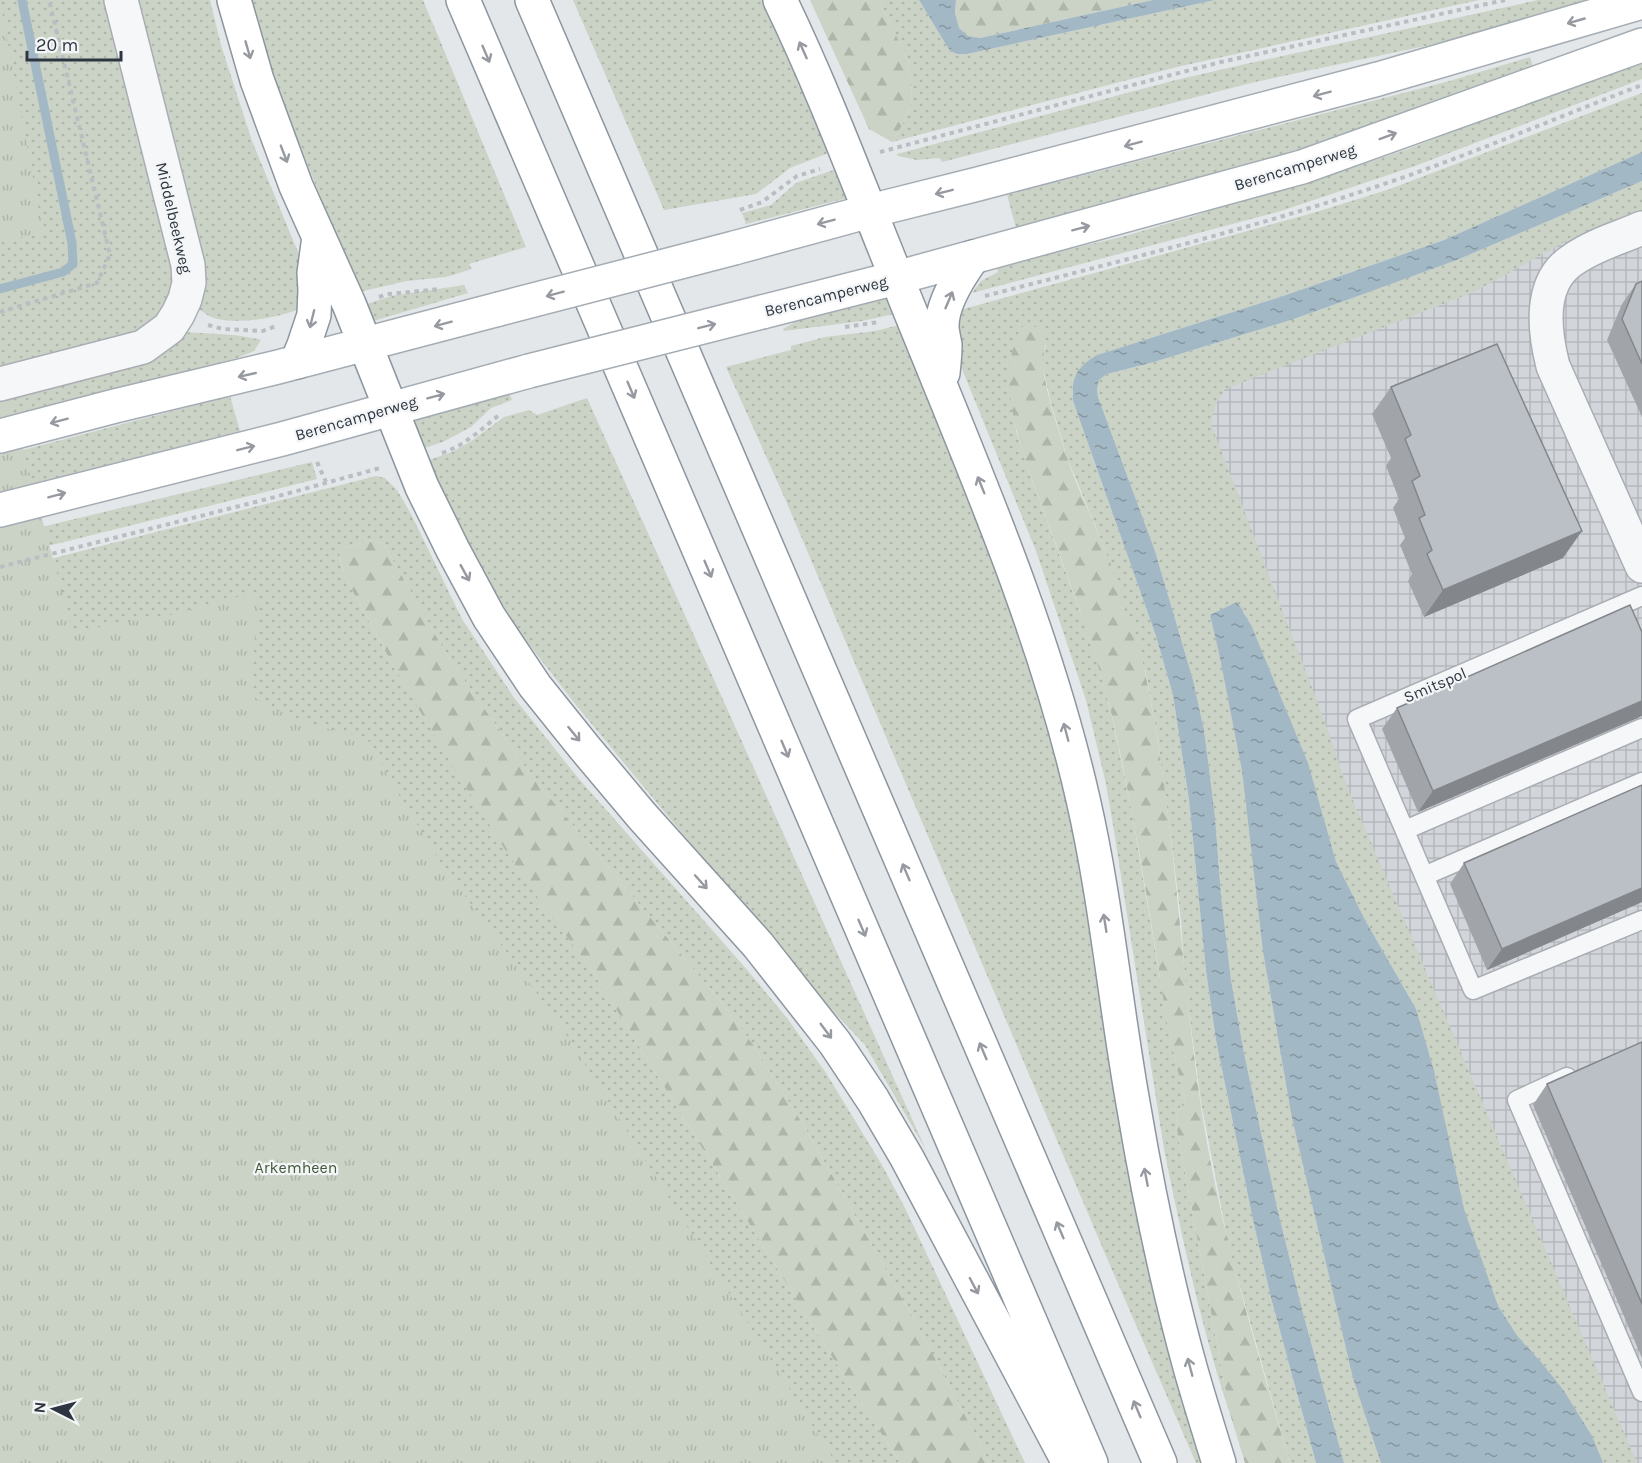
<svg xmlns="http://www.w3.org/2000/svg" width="1642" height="1463" viewBox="0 0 1642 1463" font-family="Karla,sans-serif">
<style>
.industrial{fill:url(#industrial-grid)}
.grass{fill:url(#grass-dots)}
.forest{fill:url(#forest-firs)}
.park{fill:url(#park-tufts)}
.water{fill:url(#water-ripples)}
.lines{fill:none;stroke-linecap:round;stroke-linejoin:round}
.stream{stroke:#a3b8c5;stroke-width:9}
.service-casing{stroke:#a9aeb4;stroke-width:21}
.minor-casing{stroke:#a9aeb4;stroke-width:36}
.primary-casing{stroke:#a4acb4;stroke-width:36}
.motorway-casing{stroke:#8c969f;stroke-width:36}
.path{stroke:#babdc1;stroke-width:4;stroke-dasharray:4.5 4.5;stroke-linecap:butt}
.service{stroke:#f6f7f8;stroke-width:18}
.minor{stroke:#f6f7f8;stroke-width:33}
.primary{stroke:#fff;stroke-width:33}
.motorway{stroke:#fff;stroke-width:33}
.primary-bridge-casing{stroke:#a4acb4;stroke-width:36;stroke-linecap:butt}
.primary-bridge{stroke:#fff;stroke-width:33}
.wall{fill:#a1a5aa}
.shaded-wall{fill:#83868b}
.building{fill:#bbc0c6;stroke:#83868b;stroke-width:1.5}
.oneway{stroke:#969aa0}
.labels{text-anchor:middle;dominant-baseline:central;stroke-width:4.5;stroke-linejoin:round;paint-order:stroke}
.street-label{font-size:16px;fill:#2d3640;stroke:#f3f5f7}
.park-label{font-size:16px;fill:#455a3c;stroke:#f3f5f7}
</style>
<defs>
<pattern id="industrial-grid" width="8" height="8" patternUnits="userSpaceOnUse" patternTransform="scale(1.5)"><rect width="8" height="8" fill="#d2d6db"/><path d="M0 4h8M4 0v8" fill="none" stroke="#b5b8bd"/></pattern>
<pattern id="grass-dots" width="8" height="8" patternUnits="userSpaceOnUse" patternTransform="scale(1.5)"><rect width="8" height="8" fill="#cad3c5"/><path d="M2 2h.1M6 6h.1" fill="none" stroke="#aeb6aa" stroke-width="1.8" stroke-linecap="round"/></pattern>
<pattern id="forest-firs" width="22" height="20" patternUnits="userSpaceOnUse" patternTransform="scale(1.5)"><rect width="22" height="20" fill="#cad3c5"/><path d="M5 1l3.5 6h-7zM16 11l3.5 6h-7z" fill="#aeb6aa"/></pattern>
<pattern id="park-tufts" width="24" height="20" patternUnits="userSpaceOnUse" patternTransform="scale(1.5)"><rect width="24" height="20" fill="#cad3c5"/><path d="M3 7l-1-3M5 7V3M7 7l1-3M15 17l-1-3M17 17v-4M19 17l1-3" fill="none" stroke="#aeb6aa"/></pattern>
<pattern id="water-ripples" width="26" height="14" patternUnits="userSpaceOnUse" patternTransform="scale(1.5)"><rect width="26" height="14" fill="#a3b8c5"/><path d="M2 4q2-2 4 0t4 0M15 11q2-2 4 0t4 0" fill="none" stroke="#8596a1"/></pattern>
</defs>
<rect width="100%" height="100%" fill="#e3e7ea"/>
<!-- industrial -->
<path class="industrial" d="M1642 193V1463H1358L1297 1221 1173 375Z"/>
<!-- grass -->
<path class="grass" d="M0 0H117L178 289 155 327 0 371Z
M137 0H210L221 45 252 141 300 257 305 287 297 310C275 318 242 324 218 319 211 318 203 312 197 308Z
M251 0H423L526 247 469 264 472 269 446 277 407 281 359 292 312 176 266 59Z
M573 0H769L836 150 790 168 756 194 664 210Z
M879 0H919L948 48C953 54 958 55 967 54L1215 0H1479L1177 67 892 142 908 115 912 93 909 62Z
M1538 0H1613L1463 38 1255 82 942 162 940 158 917 160 898 156 897 154 1172 81 1250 63Z
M1530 57 1533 66 1398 118 1272 158 1016 228 1007 195 1446 82Z
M1642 59V79L1415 166 1281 211 972 293 981 281 998 272 997 268 1006 264 1125 236 1197 215 1236 200 1274 193 1346 170 1408 149Z
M1642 93V152L1444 240 1280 297 1097 355 1072 390 1073 401 1156 636 1173 695 1189 800 1206 971 1216 1040 1253 1220 1271 1298 1316 1463H1290L1229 1248 1201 1102 1185 981 1181 920 1171 838 1158 742 1147 679 1129 616 1100 537 1068 460 1051 403 1043 368 1042 360 1046 345 1012 352 1010 376 1016 431 1031 477 1086 628 1101 674 1112 717 1131 807 1170 1037 1185 1099 1178 1111 1176 1124 1230 1414C1201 1327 1182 1238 1164 1149L1113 825 1106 784 1086 700 1036 551 958 359 955 331 960 310 1313 213 1390 189Z
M839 168 847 198 746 224 742 213 771 205 796 183Z
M1642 181V210L1570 239 1474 292 1225 389 1215 406 1211 424 1322 714 1348 789 1637 1463H1603L1592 1436 1564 1391 1541 1362 1518 1337 1498 1306 1464 1209 1434 1071 1416 1009 1365 920 1336 862 1308 763 1278 690 1251 625 1241 606 1210 615 1218 648 1242 770 1263 951 1292 1118 1353 1378 1381 1463H1344L1303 1313 1277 1207 1244 1053 1231 980 1221 895 1215 817 1209 768 1204 730 1193 680 1155 551 1098 397 1097 391 1099 380 1107 374 1154 362 1291 320 1350 299 1457 260Z
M464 285 468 293 370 322 364 305 391 296Z
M893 295 894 314 862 321 784 331 783 329 800 319Z
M904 324 1049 704 1207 1463H1196L1106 1256 786 501 726 367 791 350V346L825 337 875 331Z
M182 332C208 334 235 333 261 340L254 351 237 358 0 419V395Z
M509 393 512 400 491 408 471 427 443 442 424 448 414 421Z
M230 396 240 431 0 493V456Z
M587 398 926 1150 865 1045 801 977 576 705 517 629 470 550 430 467 429 460 452 452 470 442 504 417 529 410 537 415Z
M312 462 317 479 0 558V537Z
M376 476 385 478 397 490 411 514 462 619 515 699 579 779 743 965 787 1018 826 1073 882 1165 905 1208 1025 1463H989L979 1442 920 1330 807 1131 754 1046 722 1003 534 779 448 657 388 552 382 543 372 540 343 548 339 557 346 579 395 669 569 939 591 969 831 1355 900 1463H0L42 561Z"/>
<!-- forest -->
<path class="forest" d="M810 0H879L909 62 912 93 908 115 892 142 869 129Z
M956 0H1153L980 38 968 36 958 28 955 13Z
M1023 326 1037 327 1044 332C1044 336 1045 340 1045 344 1045 352 1042 358 1043 367 1047 397 1058 428 1067 457 1075 483 1088 508 1098 533 1118 581 1137 632 1147 682 1175 820 1180 961 1200 1100 1218 1223 1255 1344 1290 1463H1245L1230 1414 1176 1124 1178 1111 1185 1099C1180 1078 1174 1058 1170 1037 1164 1009 1161 980 1156 952 1143 873 1130 794 1112 716 1092 635 1060 558 1032 479 1016 435 995 368 1023 326Z
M372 540 382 543 388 552 448 657 534 779 722 1003 754 1046 807 1131 920 1330 979 1442 989 1463H900L831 1355 591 969 543 905 509 856 455 770 395 669 346 579 339 556 343 548Z"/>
<!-- park -->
<path class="park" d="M0 0 43 232 0 243Z
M0 365 73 632 137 620 159 618 260 591 252 671V696L282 712 314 726 346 732 370 742 391 782 442 865 559 1023 836 1463H0Z"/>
<!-- water -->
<path class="water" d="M919 0H956L955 13 959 28 968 36 980 38 1153 0H1215L967 54C958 55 953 54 948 48Z
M1642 152V181L1457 260 1350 299 1291 320 1154 362 1107 374 1099 380 1097 390 1098 397 1155 551 1193 680 1204 730 1209 768 1215 817 1221 895 1231 980 1244 1053 1277 1207 1303 1313 1344 1463H1316L1271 1298 1253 1220 1216 1040 1206 971 1189 800 1173 695 1156 636 1073 401C1071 377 1077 367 1097 355L1280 297 1444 240Z
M1237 602 1251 625 1308 763 1336 862 1365 920 1416 1009 1434 1071 1464 1209 1498 1306 1518 1337 1541 1362 1564 1391 1592 1436 1603 1463H1381L1353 1378 1292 1118 1263 951 1242 770 1218 648 1210 615Z"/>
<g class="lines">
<!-- stream -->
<path class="stream" d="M0 289 63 272 73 264 72 243 22 0"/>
<defs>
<path id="service" d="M1642 596 1357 719 1473 990 1642 920
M1405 830 1642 728
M1424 876 1642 782
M1567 1077 1517 1100 1642 1392"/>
<path id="minor" d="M1642 228C1619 238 1594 245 1574 259 1538 281 1544 331 1553 366L1642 566
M0 384 143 347 169 328 178 314 185 299 189 283 188 265 121 0"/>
<path id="primary" d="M734 248 870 211 978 184 1378 79 1642 2
M762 312 896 278 1302 167 1642 45
M0 436 115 406 278 367 499 309
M0 510 282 439 529 371"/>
<path id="motorway" d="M234 0 257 80 296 186 349 304 422 487 453 550 489 617 535 686 584 747 642 816 758 945 835 1043 873 1100 907 1158 1069 1463
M463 0 1091 1463
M532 0 1160 1463
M780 0C826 95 862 194 902 291 969 458 1043 623 1083 799 1106 899 1115 1002 1133 1103 1148 1192 1166 1280 1190 1367 1199 1399 1209 1431 1219 1463
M297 362 304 345 314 315 315 290 314 273 318 244
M943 373C944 364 945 354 945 345 944 339 942 332 942 326 942 303 960 275 973 257"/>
</defs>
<!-- service casing -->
<use href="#service" class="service-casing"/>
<!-- minor casing -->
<use href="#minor" class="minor-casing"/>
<!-- primary casing -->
<use href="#primary" class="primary-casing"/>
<!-- motorway casing -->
<use href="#motorway" class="motorway-casing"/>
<!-- path -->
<path class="path" d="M880 152 1125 87 1221 62 1505 0
M740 210 762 202 797 176 820 169
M985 296C1116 262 1247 230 1375 187 1465 157 1553 119 1642 85
M379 297 389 294 440 289
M0 312 97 283 110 255 49 0
M208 325 223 329 263 331 276 326
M845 327 879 322
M442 453C464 446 483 428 500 414
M317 462 326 482
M0 567 275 497 380 468"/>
<!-- service -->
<use href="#service" class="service"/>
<!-- minor -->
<use href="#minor" class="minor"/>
<!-- primary -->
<use href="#primary" class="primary"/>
<!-- motorway -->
<use href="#motorway" class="motorway"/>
<defs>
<path id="primary-bridge" d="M499 309 734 248
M529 371 762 312"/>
</defs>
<!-- primary-bridge casing -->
<use href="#primary-bridge" class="primary-bridge-casing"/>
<!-- primary-bridge -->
<use href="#primary-bridge" class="primary-bridge"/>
</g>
<!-- wall -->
<path class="wall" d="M1642 281V417L1607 340 1622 304 1636 284Z
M1391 387 1563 558 1424 617 1408 581 1412 574 1400 545 1405 538 1393 508 1399 499 1386 466 1391 458 1372 414Z
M1397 708 1638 718 1418 812 1382 729Z
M1642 785V902L1487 970 1450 884 1464 863Z
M1642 1042V1358L1533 1105 1547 1084Z"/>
<!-- shaded-wall -->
<path class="shaded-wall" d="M1582 531 1563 558 1424 617 1443 590Z
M1642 701V716L1418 812 1433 791Z
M1642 888V902L1487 970 1502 949Z"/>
<!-- building -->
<path class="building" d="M1642 281V364L1622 319 1636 284Z
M1497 344 1582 531 1443 590 1427 554 1432 550 1419 518 1425 515 1412 481 1420 476 1405 439 1411 435 1391 387Z
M1630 605 1642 632V701L1433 791 1397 708Z
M1642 785V888L1502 949 1464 863Z
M1642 1042V1304L1547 1084Z"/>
<!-- one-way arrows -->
<defs><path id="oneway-shaft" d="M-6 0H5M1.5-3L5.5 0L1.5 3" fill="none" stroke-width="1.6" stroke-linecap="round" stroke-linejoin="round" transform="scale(1.5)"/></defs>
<g class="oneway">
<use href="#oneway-shaft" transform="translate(1576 21) rotate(164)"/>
<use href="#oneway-shaft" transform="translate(248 50) rotate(74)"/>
<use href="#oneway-shaft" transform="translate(803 50) rotate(-114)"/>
<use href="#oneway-shaft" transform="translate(486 54) rotate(67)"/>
<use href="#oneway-shaft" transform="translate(1322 94) rotate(165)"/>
<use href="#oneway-shaft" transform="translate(1388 136) rotate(-20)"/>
<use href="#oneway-shaft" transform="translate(1133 144) rotate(165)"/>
<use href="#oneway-shaft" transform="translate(284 154) rotate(69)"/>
<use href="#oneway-shaft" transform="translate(944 192) rotate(166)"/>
<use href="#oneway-shaft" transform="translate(826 222) rotate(165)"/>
<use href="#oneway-shaft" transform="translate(1081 228) rotate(-15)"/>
<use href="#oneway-shaft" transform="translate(555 294) rotate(165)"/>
<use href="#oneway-shaft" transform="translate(949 300) rotate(-67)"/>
<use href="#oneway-shaft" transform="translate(312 319) rotate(104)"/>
<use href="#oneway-shaft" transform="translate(443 324) rotate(165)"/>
<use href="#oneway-shaft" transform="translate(707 326) rotate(-14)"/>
<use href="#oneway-shaft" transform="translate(247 375) rotate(167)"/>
<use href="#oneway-shaft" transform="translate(631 390) rotate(67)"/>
<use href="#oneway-shaft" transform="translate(436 396) rotate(-15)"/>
<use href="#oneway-shaft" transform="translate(59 421) rotate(165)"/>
<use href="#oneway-shaft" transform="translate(246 448) rotate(-14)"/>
<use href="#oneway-shaft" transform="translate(981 485) rotate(-112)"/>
<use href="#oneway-shaft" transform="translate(57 495) rotate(-15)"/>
<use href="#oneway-shaft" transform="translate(708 569) rotate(67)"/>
<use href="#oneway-shaft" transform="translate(465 573) rotate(61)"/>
<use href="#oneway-shaft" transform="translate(1066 732) rotate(-105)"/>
<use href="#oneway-shaft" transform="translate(574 734) rotate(51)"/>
<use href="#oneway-shaft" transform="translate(785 749) rotate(67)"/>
<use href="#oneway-shaft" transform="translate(906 872) rotate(-113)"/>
<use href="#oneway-shaft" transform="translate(701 882) rotate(48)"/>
<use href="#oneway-shaft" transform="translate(1105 923) rotate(-99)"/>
<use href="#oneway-shaft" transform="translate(862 928) rotate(67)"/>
<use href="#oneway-shaft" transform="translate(826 1031) rotate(53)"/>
<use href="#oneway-shaft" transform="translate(983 1051) rotate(-113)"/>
<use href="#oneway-shaft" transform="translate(1146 1177) rotate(-101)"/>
<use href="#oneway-shaft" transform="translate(1060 1230) rotate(-113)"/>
<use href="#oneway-shaft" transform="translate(974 1286) rotate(62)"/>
<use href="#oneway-shaft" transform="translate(1190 1367) rotate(-105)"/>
<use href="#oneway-shaft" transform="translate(1137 1409) rotate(-113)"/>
</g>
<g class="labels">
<!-- street labels -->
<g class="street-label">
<text transform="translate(1295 167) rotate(-17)">Berencamperweg</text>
<text transform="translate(174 218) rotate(77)">Middelbeekweg</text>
<text transform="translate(826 296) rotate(-14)">Berencamperweg</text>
<text transform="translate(356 418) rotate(-16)">Berencamperweg</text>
<text transform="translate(1435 685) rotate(-23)">Smitspol</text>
</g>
<!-- park labels -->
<g class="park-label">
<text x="296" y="1167">Arkemheen</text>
</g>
</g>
<!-- north arrow -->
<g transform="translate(54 1409) rotate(276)" stroke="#f3f5f7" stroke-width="4.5" paint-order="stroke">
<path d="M0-4.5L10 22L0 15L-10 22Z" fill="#2d3640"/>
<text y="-9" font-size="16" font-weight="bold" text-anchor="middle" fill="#2d3640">N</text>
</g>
<!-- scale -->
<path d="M27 51v9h94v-9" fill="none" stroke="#2d3640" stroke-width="3"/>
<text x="36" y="51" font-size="18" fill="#2d3640" stroke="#f3f5f7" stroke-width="4.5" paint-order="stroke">20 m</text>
</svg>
